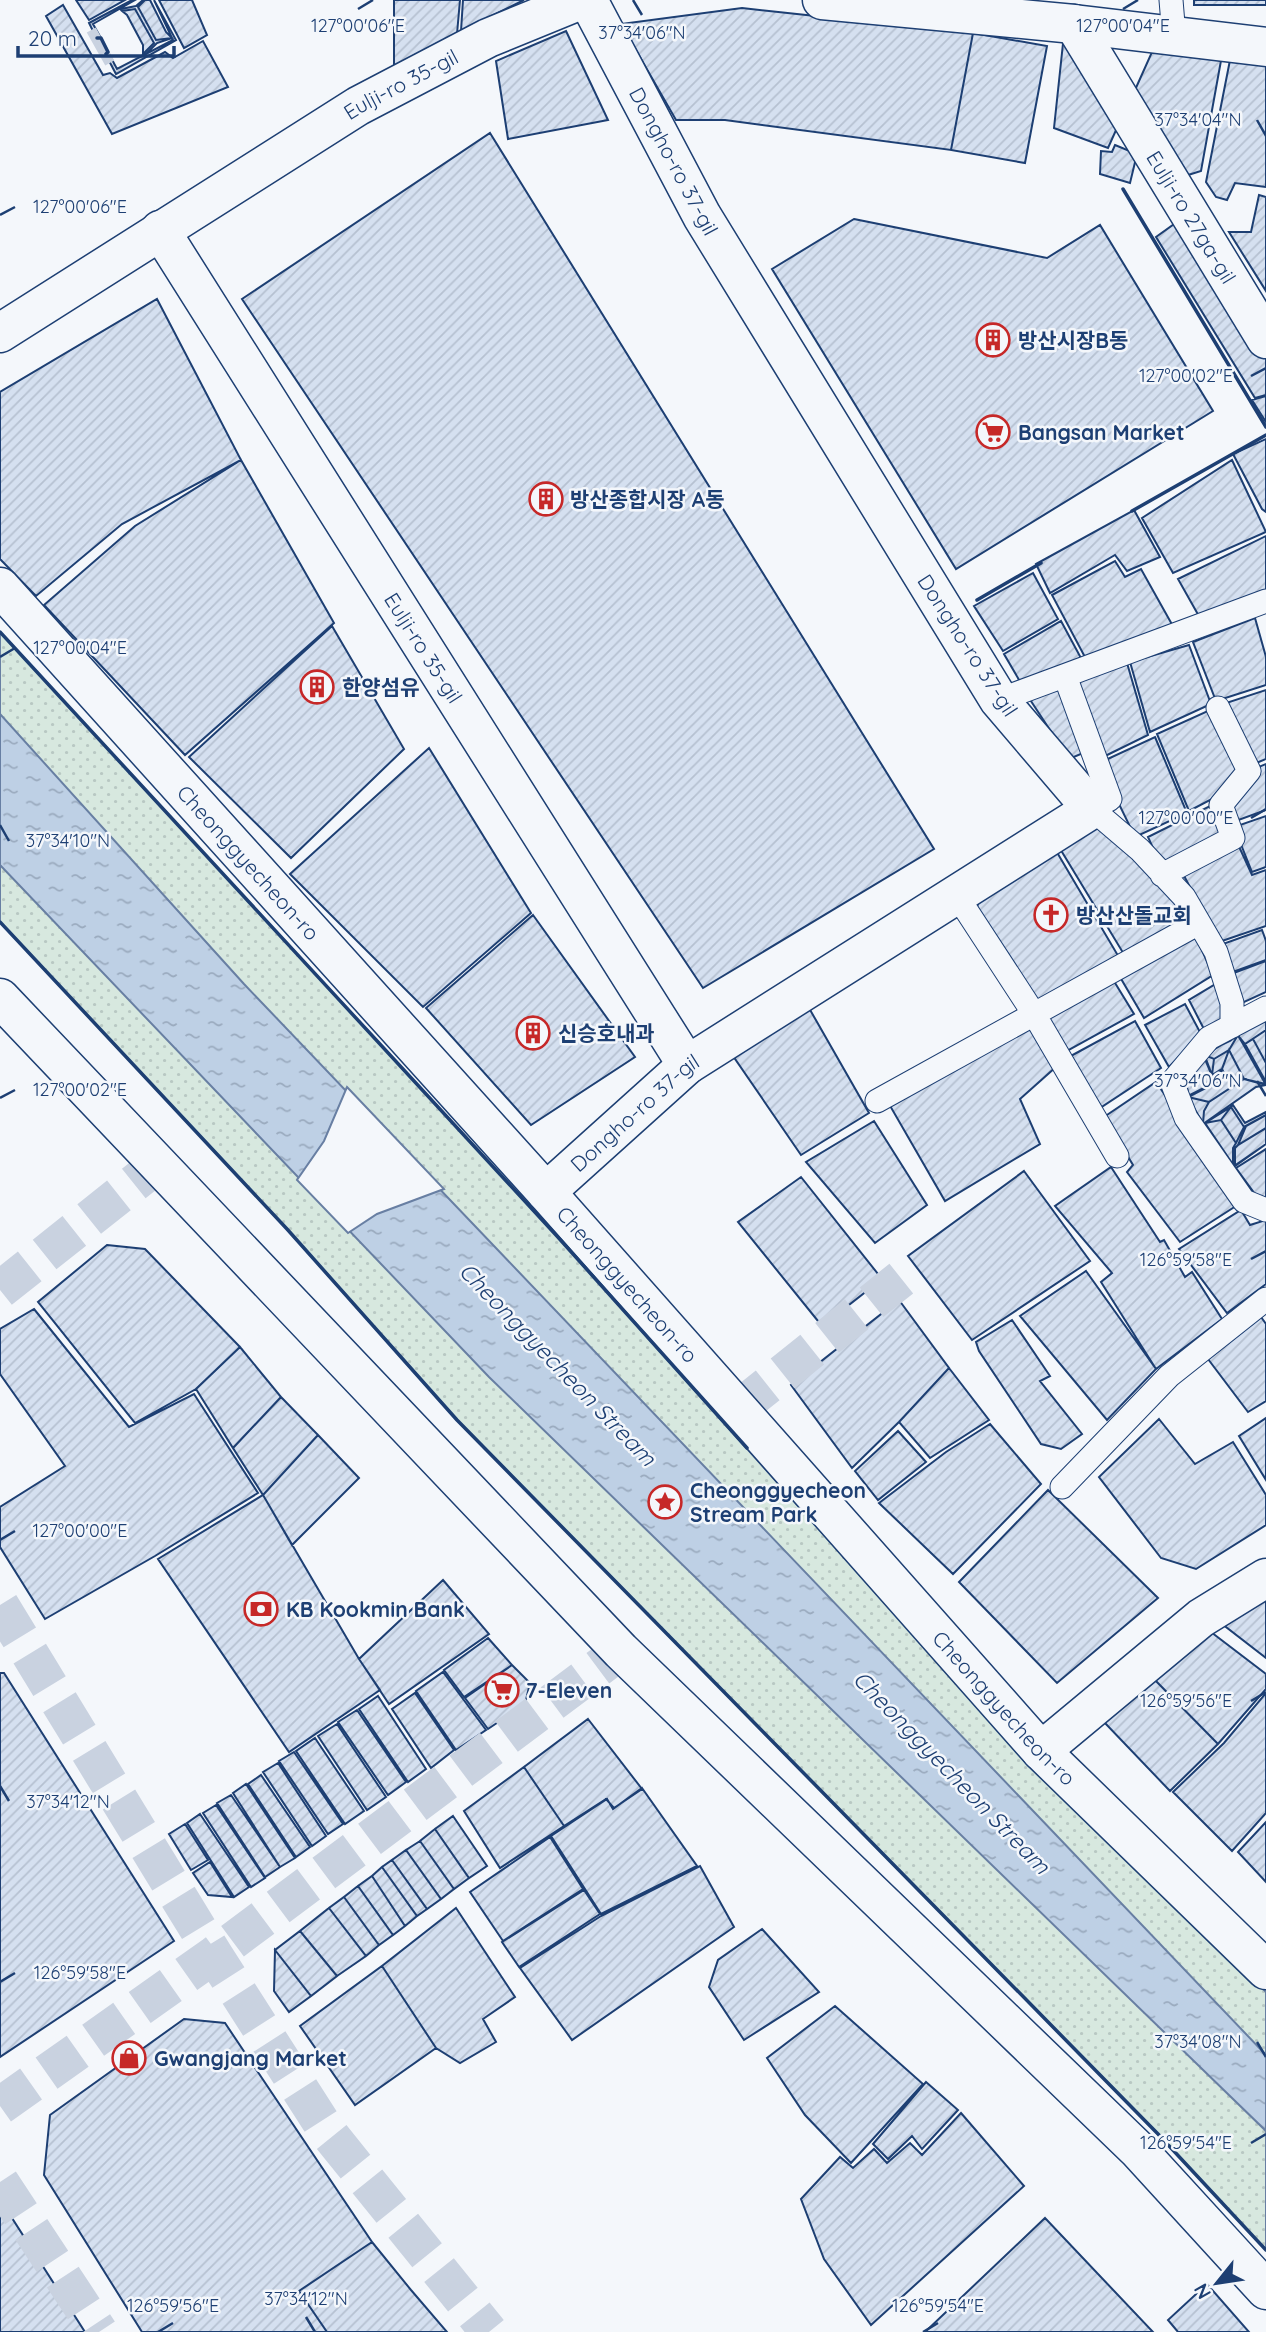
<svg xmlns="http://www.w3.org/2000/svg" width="1266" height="2332" viewBox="0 0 1266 2332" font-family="Quicksand,'Noto Sans KR',sans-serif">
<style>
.park{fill:url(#park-dots);stroke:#687fa3;stroke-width:2}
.water{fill:url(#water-ripples);stroke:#687fa3;stroke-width:2}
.pier{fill:#f4f7fb;stroke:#687fa3;stroke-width:2}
.building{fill:url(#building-hatch);stroke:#1d3f73;stroke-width:2}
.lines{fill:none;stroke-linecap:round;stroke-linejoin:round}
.street-tunnel{stroke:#c9d2e0;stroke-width:38;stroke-dasharray:38 19;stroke-linecap:butt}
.lane-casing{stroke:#1d3f73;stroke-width:25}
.street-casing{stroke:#1d3f73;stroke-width:41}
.primary-casing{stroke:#1d3f73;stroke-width:41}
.lane{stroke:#f4f7fb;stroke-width:23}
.street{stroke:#f4f7fb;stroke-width:38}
.primary{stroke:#f4f7fb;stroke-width:38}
.wall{stroke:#1d3f73;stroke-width:3.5}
.ticks{fill:none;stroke:#1d3f73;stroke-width:2.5}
.labels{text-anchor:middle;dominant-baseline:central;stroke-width:5;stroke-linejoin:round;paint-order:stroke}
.street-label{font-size:21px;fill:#1d3f73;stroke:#f4f7fb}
.poi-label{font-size:21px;font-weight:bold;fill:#1d3f73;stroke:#f4f7fb;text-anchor:start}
.water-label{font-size:23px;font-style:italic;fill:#1d3f73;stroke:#f4f7fb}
.ticks-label{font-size:18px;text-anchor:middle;fill:#1d3f73;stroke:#f4f7fb;stroke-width:5;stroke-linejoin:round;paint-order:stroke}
</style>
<defs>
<pattern id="park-dots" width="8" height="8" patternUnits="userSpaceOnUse" patternTransform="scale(1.75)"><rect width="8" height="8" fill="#d7e8df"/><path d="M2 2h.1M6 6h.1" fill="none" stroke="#b8c8c3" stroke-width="1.8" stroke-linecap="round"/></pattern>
<pattern id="water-ripples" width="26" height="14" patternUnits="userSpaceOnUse" patternTransform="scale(1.75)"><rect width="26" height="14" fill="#bed0e5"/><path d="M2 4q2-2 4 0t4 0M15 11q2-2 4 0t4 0" fill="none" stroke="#9aaabe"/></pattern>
<pattern id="building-hatch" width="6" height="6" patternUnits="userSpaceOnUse" patternTransform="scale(1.75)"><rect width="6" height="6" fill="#d5e0f0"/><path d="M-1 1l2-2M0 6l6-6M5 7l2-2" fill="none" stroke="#b6c1d1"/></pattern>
</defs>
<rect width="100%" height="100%" fill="#f4f7fb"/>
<!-- park -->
<path class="park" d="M0 632 556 1235 867 1583 1266 1992V2250L1158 2134 457 1420 287 1229 0 922Z"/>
<!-- water -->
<path class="water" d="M0 714 244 984 1266 2055V2131L489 1377 0 865Z"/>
<!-- pier -->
<path class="pier" d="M347 1087 444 1189 377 1214 348 1233 297 1180 324 1141Z"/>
<!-- building -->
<path class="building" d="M76 0H125L89 20Z
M132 0H135L93 24 101 38 97 39 89 23Z
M143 0H145L138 7 156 40 172 38 157 43 145 55 143 54 154 43 135 9 122 11 121 9 136 6Z
M145 0H150L166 32 172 38 156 40 138 7Z
M154 0 176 40 116 74 106 55 108 52 117 69 173 40Z
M159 0H192L207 35 184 48Z
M394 0H460L457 34 394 69Z
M463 0H524L461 31Z
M1194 0H1266V5H1194Z
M63 5 103 75 110 73 117 78 165 52 173 58 203 41 228 87 112 134 46 16Z
M742 8 973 33 951 150 725 120H676L621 24Z
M135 9 154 43 143 54V45L127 15 122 11Z
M566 31 608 120 508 139 496 61Z
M973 33 1047 46 1025 163 951 150Z
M1064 34 1121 119 1108 148 1054 128Z
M1156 43 1222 55 1201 171 1188 175 1135 90Z
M1231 55 1266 61V187L1235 183 1227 200 1216 197 1206 182Z
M490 133 934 849 703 988 242 299Z
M1115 145 1137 154 1130 183 1100 174 1101 151 1112 152Z
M1259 195 1266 197V291L1229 232H1251Z
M1184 217 1266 351V395L1255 398 1156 237Z
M854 219 1047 258 1100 225 1213 411 956 569 772 269Z
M157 299 241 460 122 524 36 596 0 559V392Z
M1266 396V422L1252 400Z
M1266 439V512L1262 509 1233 454Z
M241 460 334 623 185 755 44 605 135 526Z
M1232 460 1266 532 1173 573 1142 518Z
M1134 510 1160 557 1127 571 1115 555 1050 593 1036 564Z
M1266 536V595L1200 618 1178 579Z
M1115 561 1125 577 1141 569 1174 628 1086 659 1052 595Z
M1033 573 1058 619 1003 651 974 606Z
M1255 618 1266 657V685L1216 701 1193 642Z
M1061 621 1082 660 1022 685 1004 654Z
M332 626 404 749 291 858 189 757Z
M1189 645 1211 704 1150 732 1130 662Z
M1127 663 1148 735 1101 758 1071 680Z
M1064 682 1088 751 1069 759 1027 695Z
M1266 690V759L1254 764 1223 704Z
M1210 710 1238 771 1212 799 1189 811 1157 734Z
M1155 737 1187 813 1135 837 1099 763Z
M429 748 531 913 423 1007 290 874Z
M1266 764V810L1233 822 1227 805 1256 768Z
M1214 804 1229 835 1162 868 1148 837Z
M1266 816V867L1252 872 1234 827Z
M1097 821 1172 893 1184 914 1180 924 1125 956 1059 847Z
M1236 840 1252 875 1266 870V926L1219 942 1182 872Z
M1055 849 1120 959 1042 1000H1034L977 907 982 892Z
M533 915 635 1057 531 1125 426 1008Z
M1193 930 1213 975 1144 1018 1120 977Z
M1262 930 1266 941V960L1230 973 1220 945Z
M1266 961V992L1242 1003 1231 974Z
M1112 978 1134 1014 1067 1051 1045 1014Z
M1219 982 1224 1023 1206 1033 1189 1000Z
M1185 1004 1201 1034 1169 1067 1145 1025Z
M809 1008 869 1113 801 1155 731 1053Z
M1266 1019V1082L1237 1034Z
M1266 1019V1030L1245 1044 1237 1034Z
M1135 1021 1161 1068 1100 1108 1069 1057Z
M1032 1026 1057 1066 1020 1099 1040 1144 945 1201 889 1104Z
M1238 1035 1266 1085 1256 1087 1203 1124 1188 1097 1216 1083 1225 1075 1222 1069 1212 1075 1206 1059 1210 1052Z
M1238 1035 1229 1050 1214 1059 1202 1054 1230 1041Z
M1238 1035 1266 1082V1084L1244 1079 1229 1050Z
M1253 1039 1266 1063V1082L1245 1044Z
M1229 1050 1244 1079H1220L1225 1075 1222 1069Z
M1229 1050 1222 1069 1212 1075 1214 1059Z
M1205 1059 1212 1076 1221 1070 1224 1075 1216 1082 1188 1096 1187 1085 1189 1076Z
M1220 1079H1244L1209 1102 1188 1097Z
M1244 1079 1266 1085 1256 1087 1203 1124 1204 1111 1209 1102Z
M1156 1082 1239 1204 1180 1242 1127 1172 1133 1165 1104 1117Z
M1188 1097 1209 1102 1204 1111 1203 1124Z
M1233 1105 1245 1123 1266 1112V1115L1244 1127 1231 1107Z
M1231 1107 1244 1127 1266 1115V1144L1234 1166 1205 1123Z
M1231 1107 1244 1127 1236 1143 1221 1120Z
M1266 1115V1128L1238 1145 1246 1126Z
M1221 1120 1236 1143 1233 1148V1165L1205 1123Z
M874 1121 927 1205 875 1243 806 1162Z
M1266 1128V1144L1235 1166V1148L1238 1145Z
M1266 1149V1199L1255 1194 1236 1168Z
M1111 1167 1160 1242 1164 1240 1185 1277 1192 1272 1222 1319 1156 1369 1101 1282 1112 1273 1055 1206Z
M1024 1171 1090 1261 972 1340 908 1256Z
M801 1177 882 1279 822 1326 738 1222Z
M1241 1210 1250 1225 1266 1220V1284L1227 1313 1179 1249Z
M107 1245 145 1249 240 1347 196 1389 135 1423 38 1302Z
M1086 1271 1156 1369 1107 1420 1020 1316Z
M899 1300 949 1368 899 1422 852 1468 791 1385Z
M34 1309 129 1427 194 1394 258 1493 155 1556 45 1619 0 1547V1507L65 1466 0 1374V1329Z
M1261 1317 1266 1324V1401L1248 1412 1208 1359Z
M1012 1320 1050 1376 1040 1381 1082 1434 1061 1449 1041 1444 979 1351 976 1342Z
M240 1347 281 1397 233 1448 196 1389Z
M949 1368 989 1420 930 1458 899 1422Z
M281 1397 318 1435 263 1495 233 1448Z
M1266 1418V1480L1239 1436Z
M1159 1419 1195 1464 1233 1442 1266 1495V1525L1196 1569 1161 1558 1099 1477Z
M990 1424 1041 1484 953 1574 879 1503 946 1452Z
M898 1431 926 1462 878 1500 855 1471Z
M318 1435 359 1478 292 1545 263 1495Z
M1048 1490 1158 1598 1057 1683 959 1582Z
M263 1495 359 1659 380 1690 289 1752 158 1559Z
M443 1580 489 1634 389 1704 359 1659Z
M1266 1591V1658L1217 1620Z
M1207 1629 1266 1674V1689L1218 1744 1151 1676Z
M488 1638 512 1665 464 1697 444 1670Z
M512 1665 530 1683 525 1704 488 1729 465 1698Z
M443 1672 486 1730 456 1750 416 1691Z
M0 1673H4L174 1941 0 2057Z
M1151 1676 1218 1744 1170 1791 1104 1722Z
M415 1693 454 1750 431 1768 392 1709Z
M1266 1693V1813L1232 1851 1173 1792 1224 1743Z
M378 1696 426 1769 408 1782 359 1709Z
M357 1710 406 1782 388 1795 338 1722Z
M588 1719 642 1789 614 1808 606 1799 564 1826 524 1767Z
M337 1724 386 1797 367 1810 318 1736Z
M315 1738 364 1811 345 1824 296 1751Z
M294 1752 343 1824 328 1834 279 1761Z
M278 1763 326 1836 312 1846 263 1772Z
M524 1767 564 1826 500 1868 464 1811Z
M261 1775 310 1847 296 1857 248 1784Z
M246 1784 295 1858 280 1867 233 1793Z
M642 1788 697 1866 601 1914 551 1836 607 1799 613 1809Z
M231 1795 280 1867 265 1877 217 1803Z
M216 1805 265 1878 251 1887 203 1813Z
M200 1814 249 1887 234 1897 187 1823Z
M453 1816 487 1866 469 1878 435 1829Z
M1266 1822V1882L1238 1852Z
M185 1824 208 1860 191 1870 169 1834Z
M435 1829 469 1878 454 1889 420 1841Z
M550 1837 583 1889 503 1941 470 1892Z
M420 1841 454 1889 441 1899 406 1850Z
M406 1850 441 1899 427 1909 392 1860Z
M392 1860 427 1909 417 1916 382 1867Z
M210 1862 232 1897 208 1895 193 1873Z
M700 1866 734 1927 572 2040 520 1968 601 1916Z
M382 1867 417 1916 405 1926 372 1876Z
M372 1876 405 1926 393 1935 358 1886Z
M358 1886 393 1935 379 1945 344 1897Z
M584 1890 600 1914 519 1967 502 1942Z
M344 1897 379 1945 366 1956 329 1908Z
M329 1908 366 1956 337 1976 300 1931Z
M456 1908 515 1997 483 2019 496 2042 460 2063 436 2048 382 1966Z
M762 1929 819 1992 744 2040 709 1987 718 1960Z
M300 1931 337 1976 311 1996 275 1950Z
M275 1950 311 1996 289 2012 274 1991Z
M382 1966 436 2048 355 2105 300 2026Z
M835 2006 923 2084 851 2163 805 2115 767 2058Z
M184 2019 225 2023 372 2242 299 2291 327 2332H142L44 2175 50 2115Z
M926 2082 958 2110 922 2149 912 2136 888 2159 873 2144Z
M961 2113 1024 2186 871 2325 824 2259 801 2199 840 2157 853 2168 874 2149 887 2163 910 2143 922 2155Z
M0 2213 10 2215 85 2332H0Z
M1045 2218 1153 2332H925Z
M372 2242 411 2290 447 2332H327L299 2291Z
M1207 2284 1249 2332H1178L1168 2320Z"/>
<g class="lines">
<!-- street-tunnel -->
<path class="street-tunnel" d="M96 49 105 44
M0 1290 157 1165
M738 1409 902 1278
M0 1605 214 1955 326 2130 489 2332
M0 2106 214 1955 621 1651
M0 2182 99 2332"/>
<defs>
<path id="lane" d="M1171 0 1174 36
M1065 676 1110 799 1092 809 1140 850 1184 897 1216 952 1232 1003V1026
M999 700 1266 601
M1162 875 1233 838 1221 805 1249 771 1218 708
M957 896 1034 1014 1117 1156
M1266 1008 1209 1038 1172 1082 1186 1118 1244 1201 1266 1210
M877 1101 1199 923
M1062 1487 1169 1376 1266 1299"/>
<g id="street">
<path d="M822 0 1074 24 1266 47"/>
<path id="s1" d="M1074 24 1266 339"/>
<path id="s2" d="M160 230 687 1065"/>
<path id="s3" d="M0 333 358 106 488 38 581 0"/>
<path id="s4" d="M546 1192 687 1065 1092 809 999 700 702 216 588 0"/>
<path d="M1041 1751 1201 1618 1266 1578"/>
</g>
<g id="primary">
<path id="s5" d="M0 587 546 1192 1041 1751 1266 1970"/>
<path d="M0 998 621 1651 1137 2149 1266 2290"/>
</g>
</defs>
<!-- lane casing -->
<use href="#lane" class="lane-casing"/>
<!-- street casing -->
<use href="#street" class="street-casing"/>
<!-- primary casing -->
<use href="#primary" class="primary-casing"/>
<!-- lane -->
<use href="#lane" class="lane"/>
<!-- street -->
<use href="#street" class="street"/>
<!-- primary -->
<use href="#primary" class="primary"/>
<!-- wall -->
<path class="wall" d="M97 38H101L108 52 106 54
M1123 189 1266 427
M1132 511 1266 435
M977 600 1041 563
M0 632 556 1235 747 1448
M0 922 287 1229 457 1420 1158 2134 1266 2250"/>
</g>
<!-- ticks -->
<path class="ticks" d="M633 0 642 15M358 9 373 0M1123 9 1138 0M1257 120 1266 136M0 215 15 207M1251 376 1266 368M0 657 15 648M1251 818 1266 809M0 825 9 841M1257 1081 1266 1096M0 1098 15 1090M1251 1259 1266 1251M0 1540 15 1531M1251 1701 1266 1692M0 1786 9 1801M0 1982 15 1973M1257 2042 1266 2057M1251 2143 1266 2134M306 2317 315 2332M158 2332 173 2323M923 2332 938 2323"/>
<!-- icons -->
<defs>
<symbol id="building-ring" viewBox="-11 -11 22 22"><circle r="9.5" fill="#f4f7fb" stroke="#c62828" stroke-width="1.5"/><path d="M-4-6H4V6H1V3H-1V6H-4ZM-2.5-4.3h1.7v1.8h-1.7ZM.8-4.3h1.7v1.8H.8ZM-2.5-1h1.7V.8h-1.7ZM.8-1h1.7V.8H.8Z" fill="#c62828"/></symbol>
<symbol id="supermarket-ring" viewBox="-11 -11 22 22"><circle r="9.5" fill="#f4f7fb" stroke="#c62828" stroke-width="1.5"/><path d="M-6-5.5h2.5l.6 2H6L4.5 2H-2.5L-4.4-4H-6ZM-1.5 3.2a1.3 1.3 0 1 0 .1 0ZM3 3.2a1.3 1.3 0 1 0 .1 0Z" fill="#c62828"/></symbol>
<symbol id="church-ring" viewBox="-11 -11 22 22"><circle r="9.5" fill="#f4f7fb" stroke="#c62828" stroke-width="1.5"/><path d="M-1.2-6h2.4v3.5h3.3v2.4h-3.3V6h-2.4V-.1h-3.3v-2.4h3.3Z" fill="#c62828"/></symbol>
<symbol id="sight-ring" viewBox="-11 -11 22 22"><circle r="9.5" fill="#f4f7fb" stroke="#c62828" stroke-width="1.5"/><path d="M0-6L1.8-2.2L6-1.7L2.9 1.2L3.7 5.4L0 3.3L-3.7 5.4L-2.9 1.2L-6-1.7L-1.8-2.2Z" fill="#c62828"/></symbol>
<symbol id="bank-ring" viewBox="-11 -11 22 22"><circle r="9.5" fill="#f4f7fb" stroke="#c62828" stroke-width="1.5"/><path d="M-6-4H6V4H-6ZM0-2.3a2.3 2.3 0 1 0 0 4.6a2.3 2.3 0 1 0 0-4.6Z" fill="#c62828"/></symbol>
<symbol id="shop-ring" viewBox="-11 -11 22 22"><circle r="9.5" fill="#f4f7fb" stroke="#c62828" stroke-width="1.5"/><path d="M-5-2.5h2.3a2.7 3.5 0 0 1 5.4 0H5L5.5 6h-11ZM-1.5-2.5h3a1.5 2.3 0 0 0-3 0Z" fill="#c62828"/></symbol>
</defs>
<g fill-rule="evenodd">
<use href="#building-ring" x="974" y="321" width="38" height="38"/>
<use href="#supermarket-ring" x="974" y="413" width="38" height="38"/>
<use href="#building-ring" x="527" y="480" width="38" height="38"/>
<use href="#building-ring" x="298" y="668" width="38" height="38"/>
<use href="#church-ring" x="1032" y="896" width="38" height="38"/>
<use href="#building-ring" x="514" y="1014" width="38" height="38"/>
<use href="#sight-ring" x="646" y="1483" width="38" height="38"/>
<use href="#bank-ring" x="242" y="1590" width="38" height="38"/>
<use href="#supermarket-ring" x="483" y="1671" width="38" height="38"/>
<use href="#shop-ring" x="110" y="2039" width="38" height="38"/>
</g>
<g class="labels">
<!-- street labels -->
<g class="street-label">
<text stroke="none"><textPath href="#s3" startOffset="472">Eulji-ro 35-gil</textPath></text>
<text transform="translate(674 161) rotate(62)">Dongho-ro 37-gil</text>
<text stroke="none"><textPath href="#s1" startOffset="226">Eulji-ro 27ga-gil</textPath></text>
<text transform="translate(968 645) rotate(57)">Dongho-ro 37-gil</text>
<text stroke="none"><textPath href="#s2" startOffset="494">Eulji-ro 35-gil</textPath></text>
<text stroke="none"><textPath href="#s5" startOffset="371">Cheonggyecheon-ro</textPath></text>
<text stroke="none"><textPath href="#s4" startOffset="119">Dongho-ro 37-gil</textPath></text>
<text stroke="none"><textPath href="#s5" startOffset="938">Cheonggyecheon-ro</textPath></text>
<text stroke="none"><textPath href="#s5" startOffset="1505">Cheonggyecheon-ro</textPath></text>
</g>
<!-- poi labels -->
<g class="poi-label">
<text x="1018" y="340">방산시장B동</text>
<text x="1018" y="432">Bangsan Market</text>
<text x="570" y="499">방산종합시장 A동</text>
<text x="342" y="687">한양섬유</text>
<text x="1076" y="915">방산산돌교회</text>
<text x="558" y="1033">신승호내과</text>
<text x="690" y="1490">Cheonggyecheon<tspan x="690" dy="24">Stream Park</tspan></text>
<text x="286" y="1609">KB Kookmin Bank</text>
<text x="526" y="1690">7-Eleven</text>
<text x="154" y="2058">Gwangjang Market</text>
</g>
<!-- water labels -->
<g class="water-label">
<text transform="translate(558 1364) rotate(46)">Cheonggyecheon Stream</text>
<text transform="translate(952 1772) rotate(46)">Cheonggyecheon Stream</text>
</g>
</g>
<g class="ticks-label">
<text x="358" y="32">127°00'06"E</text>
<text x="1123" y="32">127°00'04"E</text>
<text x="642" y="39">37°34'06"N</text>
<text x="1198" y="126">37°34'04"N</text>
<text x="80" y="213">127°00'06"E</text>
<text x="1186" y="382">127°00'02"E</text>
<text x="80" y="654">127°00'04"E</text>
<text x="1186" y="824">127°00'00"E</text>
<text x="68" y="847">37°34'10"N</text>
<text x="1198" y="1087">37°34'06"N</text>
<text x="80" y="1096">127°00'02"E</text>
<text x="1186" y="1266">126°59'58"E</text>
<text x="80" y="1537">127°00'00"E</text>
<text x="1186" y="1707">126°59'56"E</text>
<text x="68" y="1808">37°34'12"N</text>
<text x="80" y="1979">126°59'58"E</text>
<text x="1198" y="2048">37°34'08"N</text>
<text x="1186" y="2149">126°59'54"E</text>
<text x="306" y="2305">37°34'12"N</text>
<text x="173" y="2312">126°59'56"E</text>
<text x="938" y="2312">126°59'54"E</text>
</g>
<!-- north arrow -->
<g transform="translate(1217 2283) rotate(240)" stroke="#f4f7fb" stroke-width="5" paint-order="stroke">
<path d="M0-5L12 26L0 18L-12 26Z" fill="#1d3f73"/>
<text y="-10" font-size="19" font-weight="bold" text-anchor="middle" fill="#1d3f73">N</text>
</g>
<!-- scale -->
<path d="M18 46v10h156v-10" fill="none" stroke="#1d3f73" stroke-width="3.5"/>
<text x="28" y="46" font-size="21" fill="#1d3f73" stroke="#f4f7fb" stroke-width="5" paint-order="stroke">20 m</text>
</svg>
